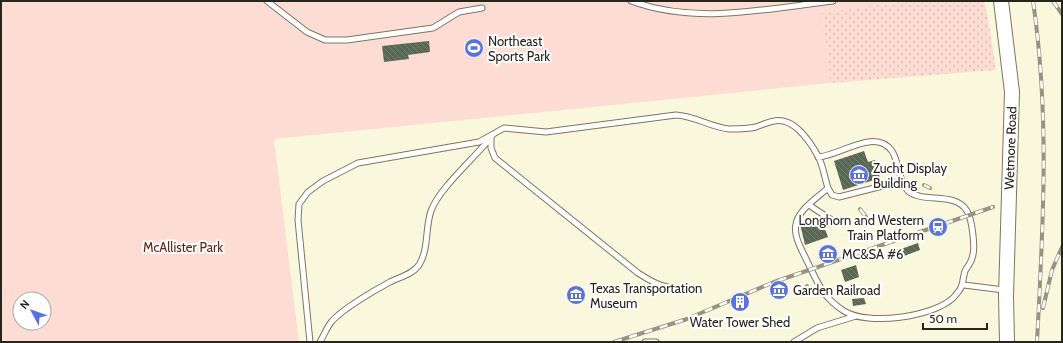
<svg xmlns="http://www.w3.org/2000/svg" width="1063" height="343" viewBox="0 0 1063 343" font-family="Cabin,sans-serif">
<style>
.grass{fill:url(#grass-dots)}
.green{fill:#fdddd3;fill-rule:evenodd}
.building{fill:url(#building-back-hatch)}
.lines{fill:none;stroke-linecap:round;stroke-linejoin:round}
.lane-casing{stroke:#7a7860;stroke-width:7}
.secondary-casing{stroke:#7a7860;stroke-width:16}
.lane{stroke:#fff;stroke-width:5}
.secondary{stroke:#fff;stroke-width:14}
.rail-casing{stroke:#969481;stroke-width:4}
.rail{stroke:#fff;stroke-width:2.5;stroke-dasharray:8;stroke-linecap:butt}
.labels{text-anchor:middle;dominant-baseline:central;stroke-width:4;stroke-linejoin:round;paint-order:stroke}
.poi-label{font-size:13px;fill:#27261c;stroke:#fff;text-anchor:start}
.street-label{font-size:13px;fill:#27261c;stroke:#fff}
.park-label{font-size:13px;fill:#632512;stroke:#fff}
</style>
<defs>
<pattern id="grass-dots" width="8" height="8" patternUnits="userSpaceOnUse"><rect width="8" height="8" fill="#fdddd3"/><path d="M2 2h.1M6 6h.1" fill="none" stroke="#d9beb5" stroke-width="1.8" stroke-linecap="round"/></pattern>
<pattern id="building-back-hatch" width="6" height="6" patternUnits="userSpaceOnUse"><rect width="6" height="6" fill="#596854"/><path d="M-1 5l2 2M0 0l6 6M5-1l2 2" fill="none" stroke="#727e6e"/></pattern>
</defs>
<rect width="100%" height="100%" fill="#f9f7dc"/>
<!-- grass -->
<path class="grass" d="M908 1H984L989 23 996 70 830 83 822 12Z"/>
<!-- green -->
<path class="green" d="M1 1H908L822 12 830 83 274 139 299 342H1ZM20 299H44V323H20Z"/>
<!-- building -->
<path class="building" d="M429 41 430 52 408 55 409 59 384 62 382 46Z
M864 151 868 162 875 160 880 178 843 190 834 161Z
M821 218 822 221 820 226 825 229 828 237 805 245 800 224Z
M918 243 920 250 904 256 901 249Z
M856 265 859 277 845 282 841 270Z
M864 298 866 304 853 306 852 299Z"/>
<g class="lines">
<defs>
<path id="lane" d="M267 1 307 32 325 40H347L433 28 459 12 482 8
M631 1C696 25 765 9 833 1
M491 138V148L495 158 638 273C661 288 668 289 695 288
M818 157C840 156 875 127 892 151 897 159 899 172 902 181
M902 181C904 184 906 189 908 191 924 204 955 191 967 211 972 219 976 249 972 258 971 263 967 267 965 271 961 285 965 285 953 298 933 317 868 326 844 311 822 297 818 283 807 261 802 250 793 236 796 224 799 209 817 198 828 188L832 195 839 197Z
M809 205 833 221 824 225
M964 285 1004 290
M310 342 298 220 299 204 308 192 323 181 358 163 479 142 504 128 546 132 676 115C695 116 710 127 729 129 738 129 748 129 756 127 762 125 768 122 774 121 794 117 809 140 818 156 823 165 825 179 828 188
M320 342C324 335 327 327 332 321 344 308 375 290 390 282 400 277 413 274 419 265 429 249 425 228 431 211 439 188 476 157 492 136
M645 342H656
M794 342 817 328 856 316"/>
<path id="secondary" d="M1001 1 1012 92 1006 296 1007 342"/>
</defs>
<!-- lane casing -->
<use href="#lane" class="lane-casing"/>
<!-- secondary casing -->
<use href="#secondary" class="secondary-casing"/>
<!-- lane -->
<use href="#lane" class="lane"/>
<!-- secondary -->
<use href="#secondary" class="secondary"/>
<defs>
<path id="rail" d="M1033 1C1050 116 1043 227 1037 342
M1053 1 1062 14
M924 185 930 188
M860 209 866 217
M807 286 809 291
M1043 308 1052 270 1062 247
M614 342 687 319 774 282 993 207"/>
</defs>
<!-- rail casing -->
<use href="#rail" class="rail-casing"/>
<!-- rail -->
<use href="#rail" class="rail"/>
</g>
<!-- icons -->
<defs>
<symbol id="stadium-disc" viewBox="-11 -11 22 22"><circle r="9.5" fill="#5871e7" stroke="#fff"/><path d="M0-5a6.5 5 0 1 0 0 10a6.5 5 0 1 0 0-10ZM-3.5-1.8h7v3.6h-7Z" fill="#fff"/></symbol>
<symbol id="museum-disc" viewBox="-11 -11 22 22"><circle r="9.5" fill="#5871e7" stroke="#fff"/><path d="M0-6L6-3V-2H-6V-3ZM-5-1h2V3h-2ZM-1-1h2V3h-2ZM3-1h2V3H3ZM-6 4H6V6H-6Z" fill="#fff"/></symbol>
<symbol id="station-disc" viewBox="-11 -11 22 22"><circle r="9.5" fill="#5871e7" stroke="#fff"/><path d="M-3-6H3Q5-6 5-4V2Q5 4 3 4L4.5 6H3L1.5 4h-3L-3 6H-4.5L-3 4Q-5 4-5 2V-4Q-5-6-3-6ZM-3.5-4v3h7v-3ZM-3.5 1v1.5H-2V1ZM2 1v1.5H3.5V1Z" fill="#fff"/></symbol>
<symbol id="building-disc" viewBox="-11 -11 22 22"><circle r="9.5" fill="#5871e7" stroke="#fff"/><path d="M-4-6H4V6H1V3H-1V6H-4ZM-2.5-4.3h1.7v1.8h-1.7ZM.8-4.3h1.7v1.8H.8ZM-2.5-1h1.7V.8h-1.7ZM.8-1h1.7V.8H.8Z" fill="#fff"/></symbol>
</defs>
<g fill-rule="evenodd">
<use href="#stadium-disc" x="463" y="37" width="22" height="22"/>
<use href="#museum-disc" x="848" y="164" width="22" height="22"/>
<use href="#station-disc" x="927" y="216" width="22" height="22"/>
<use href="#museum-disc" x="817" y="243" width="22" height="22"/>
<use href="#museum-disc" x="768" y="279" width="22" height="22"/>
<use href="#museum-disc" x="565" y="284" width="22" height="22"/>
<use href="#building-disc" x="729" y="291" width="22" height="22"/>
</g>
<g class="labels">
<!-- poi labels -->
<g class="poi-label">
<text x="488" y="41">Northeast<tspan x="488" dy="15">Sports Park</tspan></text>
<text x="873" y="168">Zucht Display<tspan x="873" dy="15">Building</tspan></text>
<text x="924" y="220" text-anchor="end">Longhorn and Western<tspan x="924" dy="15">Train Platform</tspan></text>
<text x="842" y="254">MC&amp;SA #6</text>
<text x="590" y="288">Texas Transportation<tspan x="590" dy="15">Museum</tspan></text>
<text x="793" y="290">Garden Railroad</text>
<text x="740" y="322" text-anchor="middle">Water Tower Shed</text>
</g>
<!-- street labels -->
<g class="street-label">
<text transform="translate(1010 148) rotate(-88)">Wetmore Road</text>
</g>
<!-- park labels -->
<g class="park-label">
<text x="183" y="247">McAllister Park</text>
</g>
</g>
<!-- border -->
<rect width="1063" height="343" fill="none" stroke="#27261c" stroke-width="4"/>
<!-- north arrow -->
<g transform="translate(32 311) rotate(311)"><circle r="19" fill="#ffffff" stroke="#a9a8a4"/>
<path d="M0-3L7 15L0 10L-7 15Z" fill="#5871e7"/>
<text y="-6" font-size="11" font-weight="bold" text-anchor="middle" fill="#27261c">N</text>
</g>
<!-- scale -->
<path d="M923 323v6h64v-6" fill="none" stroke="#27261c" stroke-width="2"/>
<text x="929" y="323" font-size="12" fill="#27261c" stroke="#ffffff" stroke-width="3" paint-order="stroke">50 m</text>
</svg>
